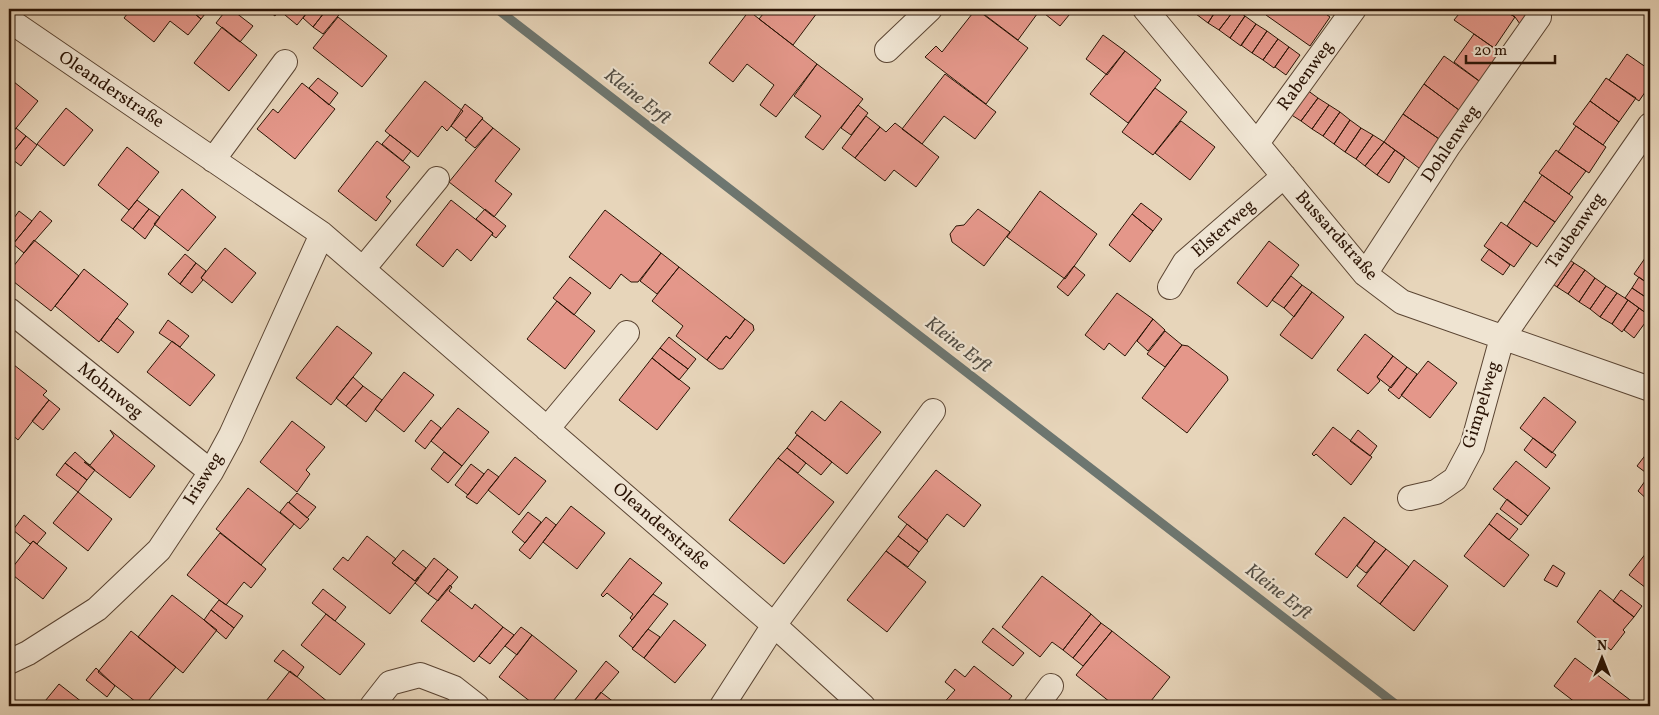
<svg xmlns="http://www.w3.org/2000/svg" width="1659" height="715" viewBox="0 0 1659 715" font-family="Vollkorn,serif">
<style>
.lines{fill:none;stroke-linecap:round;stroke-linejoin:round}
.stream{stroke:#6d7670;stroke-width:9}
.building{fill:#e4978a;stroke:#2b1405}
.street-casing{stroke:#5a4432;stroke-width:26}
.street{stroke:#efe4d2;stroke-width:24}
.labels{text-anchor:middle;dominant-baseline:central;stroke-width:4.5;stroke-linejoin:round;paint-order:stroke}
.street-label{font-size:18px;fill:#2b1405;stroke:#efe4d2}
.water-label{font-size:19px;font-style:italic;fill:#524d44;stroke:#efe4d2}
</style>
<rect width="100%" height="100%" fill="#e7d5ba"/>
<filter id="stains"><feTurbulence type="fractalNoise" baseFrequency=".004" numOctaves="4"/><feColorMatrix values="0 0 0 0 .2 0 0 0 0 .09 0 0 0 0 .02 0 0 0 .5 -.17"/></filter>
<radialGradient id="worn" r=".72"><stop offset=".6" stop-color="#630" stop-opacity="0"/><stop offset="1" stop-color="#630" stop-opacity=".3"/></radialGradient>
<g class="lines">
<!-- stream -->
<path class="stream" d="M497 9 1398 706"/>
</g>
<!-- building -->
<path class="building" d="M131 9H189L201 19 188 35 170 21 154 42 124 18Z
M189 9H209L201 19Z
M227 9H231L253 26 240 42 216 23Z
M266 9H310L297 25 279 10 275 16Z
M310 9H327L313 27 303 18Z
M327 9 343 10 323 34 313 27Z
M767 9H820L793 45 759 19Z
M976 9 1028 48 986 104 925 57 936 46 942 52Z
M990 9H1074L1060 26 1040 10 1018 40 985 15Z
M1199 9H1217L1208 23 1196 14Z
M1217 9H1235L1219 30 1208 23Z
M1235 9 1245 16 1230 38 1219 30Z
M1270 9H1319L1330 17 1310 46 1266 15Z
M1463 9H1502L1515 17 1494 48 1454 20Z
M1502 9H1530L1520 24 1515 17Z
M749 11 817 64 776 117 760 105 774 85 747 64 733 82 709 63Z
M1245 16 1256 24 1241 46 1230 38Z
M338 17 387 56 362 87 313 48Z
M1256 24 1267 31 1252 53 1241 45Z
M222 27 257 55 229 91 194 63Z
M1267 31 1278 39 1263 60 1252 53Z
M1474 34 1507 57 1486 86 1454 62Z
M1103 35 1125 51 1107 75 1086 59Z
M1278 39 1289 47 1274 68 1263 60Z
M1289 47 1300 55 1286 75 1275 67Z
M1125 51 1161 80 1128 123 1090 94Z
M1627 54 1650 70V85L1639 101 1609 80Z
M1444 56 1486 86 1463 113 1424 84Z
M817 64 863 99 823 150 805 137 821 116 794 96Z
M945 74 996 112 975 139 944 116 922 144 902 129Z
M9 78 38 101 13 132 9 129Z
M318 78 338 93 329 105 309 88Z
M1606 78 1636 98 1619 122 1590 101Z
M425 81 463 111 447 131 442 126 418 157 385 131Z
M302 83 335 109 295 159 257 129 273 109 278 113Z
M1424 84 1463 113 1442 141 1403 114Z
M1155 88 1187 112 1153 155 1122 132Z
M1307 90 1318 98 1301 121 1290 114Z
M1318 98 1329 105 1312 129 1301 121Z
M1590 101 1619 122 1603 145 1573 124Z
M465 104 483 118 466 138 451 126Z
M858 105 868 113 851 135 841 128Z
M1329 105 1340 112 1323 136 1312 129Z
M66 108 93 130 64 166 37 144Z
M1340 112 1350 120 1334 144 1323 136Z
M1403 114 1442 141 1423 171 1384 142Z
M866 116 880 127 855 158 842 148Z
M482 119 493 128 475 148 465 140Z
M1350 120 1361 128 1345 152 1334 144Z
M1181 121 1215 147 1190 180 1155 153Z
M895 123 939 157 916 187 894 170 885 181 855 158 880 127 886 132Z
M1576 126 1606 147 1589 173 1558 152Z
M16 128 26 136 9 157V133Z
M493 128 520 149 495 181 512 194 494 217 449 182Z
M1361 128 1373 135 1356 159 1345 152Z
M390 135 411 151 403 161 382 144Z
M1373 135 1384 142 1365 166 1356 159Z
M26 136 37 145 21 166 9 157Z
M377 141 410 167 386 197 391 201 376 221 338 191Z
M1384 142 1395 150 1377 175 1365 166Z
M127 147 159 172 129 210 98 185Z
M1395 150 1405 157 1389 183 1377 175Z
M1556 150 1586 171 1569 194 1539 173Z
M1542 175 1573 197 1555 222 1524 201Z
M182 189 216 217 188 251 154 224Z
M1040 191 1097 234 1065 279 1007 237Z
M137 200 149 209 133 229 121 220Z
M451 200 493 233 471 261 457 249 443 267 416 245Z
M1524 201 1555 222 1537 247 1507 226Z
M1141 203 1162 219 1153 231 1132 214Z
M149 209 160 217 145 239 133 229Z
M485 209 506 226 496 238 492 235 493 233 476 219Z
M978 209 1010 232 984 266 952 242 950 234 956 226 964 225Z
M605 210 661 253 638 282H631L621 274 610 289 569 257Z
M19 211 32 221 13 244 9 241V225Z
M40 211 52 221 24 253 13 244Z
M1132 214 1153 231 1130 262 1109 245Z
M1501 222 1531 243 1514 267 1484 246Z
M34 240 79 276 51 311 9 278V272Z
M1269 241 1299 265 1267 307 1237 283Z
M225 248 256 273 232 303 201 278Z
M1489 249 1510 265 1503 275 1481 260Z
M1650 251V285L1634 274Z
M661 253 679 267 657 294 640 281Z
M185 254 196 263 180 284 168 274Z
M1563 255 1574 263 1557 287 1546 279Z
M196 263 206 271 201 278 203 280 192 293 180 284Z
M1574 263 1585 270 1568 294 1557 287Z
M1074 266 1085 275 1068 296 1057 287Z
M679 267 745 319 730 339 726 336 707 360 676 336 683 326 652 301Z
M84 269 128 304 99 342 55 306Z
M1585 270 1595 278 1579 302 1568 294Z
M1291 276 1302 285 1284 308 1272 300Z
M570 277 591 293 574 315 553 298Z
M1639 277 1650 285V300L1632 288Z
M1595 278 1606 286 1590 309 1579 302Z
M1302 285 1312 292 1294 317 1284 308Z
M1606 286 1617 293 1600 317 1590 309Z
M1632 288 1650 300V316L1625 298Z
M1312 292 1344 317 1312 359 1280 335Z
M1117 293 1153 319 1125 356 1109 343 1104 350 1085 335Z
M1617 293 1628 300 1612 324 1600 317Z
M1628 300 1639 308 1622 332 1612 324Z
M557 301 595 331 565 369 527 339Z
M1639 308 1650 316 1634 338 1624 330Z
M117 318 134 332 118 353 101 340Z
M745 319 753 325 754 330 723 369H719L707 360 726 336 730 339Z
M1153 319 1165 330 1148 351 1137 341Z
M168 320 189 336 180 347 159 333Z
M337 326 372 353 331 405 296 378Z
M1165 331 1182 345 1165 367 1147 354Z
M1365 334 1393 356 1377 377 1380 381 1368 394 1337 370Z
M669 337 696 359 688 369 660 348Z
M172 341 215 375 190 406 147 372Z
M1182 345 1188 346 1227 376 1228 380 1187 433 1142 398Z
M660 348 688 369 679 380 652 358Z
M1393 356 1407 367 1391 388 1377 377Z
M652 358 690 388 657 430 619 400Z
M9 361 47 391 43 395 49 400 18 440 9 432Z
M1428 361 1457 383 1430 418 1401 395Z
M1407 367 1417 374 1399 399 1388 390Z
M404 372 434 395 404 432 375 409Z
M353 377 363 386 346 406 336 398Z
M363 386 382 400 366 422 346 406Z
M1544 397 1576 422 1552 453 1520 428Z
M49 400 60 409 43 430 32 421Z
M841 401 881 432 847 474 795 433 812 411 825 421Z
M458 408 489 432 462 466 431 441Z
M431 420 441 428 425 449 415 441Z
M292 421 325 447 306 470 310 474 297 492 260 462Z
M1333 427 1372 457 1351 485 1316 454 1314 456 1312 454Z
M110 430 155 466 130 498 84 462 90 465 114 436Z
M1358 430 1377 446 1370 456 1350 441Z
M797 435 832 462 821 475 787 448Z
M1533 438 1556 455 1546 468 1524 450Z
M787 448 806 463 798 473 778 458Z
M1650 449V474L1649 475 1637 466Z
M75 452 95 470 87 480 65 463Z
M444 452 462 466 448 483 431 469Z
M515 457 546 481 519 515 488 490Z
M778 458 834 502 784 564 729 520Z
M1516 461 1550 488 1528 516 1493 489Z
M65 463 87 480 78 492 56 475Z
M471 464 484 474 468 495 455 485Z
M488 469 499 477 477 504 466 497Z
M936 470 981 505 964 527 947 514 927 540 898 517Z
M1650 474V502L1638 491Z
M248 488 294 524 261 565 216 529Z
M78 492 112 519 88 551 53 523Z
M297 493 316 507 307 518 289 502Z
M1507 499 1528 516 1521 525 1500 509Z
M288 502 309 519 300 529 280 512Z
M571 506 605 533 577 569 543 542Z
M528 512 541 522 525 543 512 532Z
M1497 513 1518 529 1509 540 1489 524Z
M24 515 46 533 37 544 33 541 30 544 13 530Z
M546 517 556 525 530 559 519 550Z
M1344 517 1375 541 1347 578 1315 554Z
M907 524 928 541 919 552 898 536Z
M1489 524 1529 555 1504 587 1464 556Z
M220 533 266 569 251 588 244 582 226 605 187 575Z
M367 536 396 559 392 563 415 581 418 577 419 578 390 614 333 569 343 557 348 561Z
M898 536 919 552 908 567 886 551Z
M33 541 67 568 43 599 9 572Z
M1375 541 1386 549 1366 573 1357 566Z
M1650 548V591L1629 575Z
M1386 549 1409 567 1380 604 1357 586Z
M403 550 426 568 415 581 392 563Z
M886 551 926 582 887 632 847 600Z
M434 558 448 569 428 594 415 583Z
M630 558 662 583 632 620 630 618 633 614 607 593 603 597 601 595Z
M1414 560 1448 586 1414 631 1380 604Z
M1553 565 1565 573 1557 587 1544 580Z
M448 569 458 577 438 601 428 594Z
M1042 576 1091 614 1063 650 1052 642 1040 657 1002 627Z
M450 585 452 587 449 591 472 609 475 604 503 627 474 662 421 621Z
M323 589 346 607 335 621 312 603Z
M1600 590 1634 617 1623 630 1625 632 1611 650 1577 622Z
M1621 590 1642 606 1634 617 1613 601Z
M653 594 668 604 633 648 619 636Z
M172 595 217 630 183 673 138 637Z
M219 600 243 616 234 628 211 610Z
M211 610 234 628 226 639 204 620Z
M326 614 365 644 340 675 301 645Z
M1091 614 1101 623 1073 658 1063 650Z
M674 620 706 645 675 683 644 658Z
M1101 623 1112 631 1083 666 1073 658Z
M503 627 514 635 490 664 479 656Z
M521 627 532 635 517 655 505 646Z
M993 628 1024 653 1013 666 982 642Z
M648 629 660 637 644 658 632 649Z
M131 631 176 667 144 706H141L98 672Z
M1112 631 1170 677 1147 706H1115L1076 675Z
M532 635 577 671 549 706H536L499 677Z
M283 650 304 667 297 677 274 661Z
M1575 658 1638 706H1580L1554 686Z
M606 661 619 672 590 706H580L574 701Z
M974 666 1012 696 1004 706H941L955 690 945 682 955 669 965 677Z
M96 668 115 686 107 697 86 680Z
M290 671 328 702 324 706H262Z
M59 684 87 706H41Z
M601 692 602 693 619 706H590Z"/>
<g class="lines">
<defs>
<path id="street" d="M1145 9 1365 274 1402 302 1650 389
M9 20 322 234 774 625 863 706
M887 50 930 9
M1257 143 1354 9
M213 160 285 62
M363 269 437 179
M1365 274 1449 145 1539 17
M1170 287 1185 262 1284 176
M9 310 211 472
M547 429 627 333
M1410 498 1436 492 1455 479 1472 447 1502 338 1650 125
M9 662 28 653 97 609 159 550 211 472 231 435 322 234
M372 706 390 683 420 675 454 688 477 706
M722 706 774 625 933 411
M1036 706 1051 686"/>
</defs>
<!-- street casing -->
<use href="#street" class="street-casing"/>
<!-- street -->
<use href="#street" class="street"/>
</g>
<g class="labels">
<!-- street labels -->
<g class="street-label">
<text transform="translate(1306 76) rotate(-54)">Rabenweg</text>
<text transform="translate(111 90) rotate(34)">Oleanderstraße</text>
<text transform="translate(1451 144) rotate(-56)">Dohlenweg</text>
<text transform="translate(1224 229) rotate(-41)">Elsterweg</text>
<text transform="translate(1576 231) rotate(-55)">Taubenweg</text>
<text transform="translate(1336 236) rotate(48)">Bussardstraße</text>
<text transform="translate(110 391) rotate(39)">Mohnweg</text>
<text transform="translate(1482 405) rotate(-73)">Gimpelweg</text>
<text transform="translate(204 479) rotate(-58)">Irisweg</text>
<text transform="translate(661 527) rotate(41)">Oleanderstraße</text>
</g>
<!-- water labels -->
<g class="water-label">
<text transform="translate(637 97) rotate(38)">Kleine Erft</text>
<text transform="translate(958 345) rotate(38)">Kleine Erft</text>
<text transform="translate(1278 592) rotate(38)">Kleine Erft</text>
</g>
</g>
<!-- margin -->
<rect width="1659" height="715" fill="none" stroke="#e7d5ba" stroke-width="30"/>
<rect x="10" y="10" width="1639" height="695" fill="none" stroke="#2b1405" stroke-width="2.5"/>
<rect x="15" y="15" width="1629" height="685" fill="none" stroke="#2b1405"/>
<!-- north arrow -->
<g transform="translate(1602 658)" stroke="#efe4d2" stroke-width="4" paint-order="stroke">
<path d="M0-4L9 19L0 12L-9 19Z" fill="#2b1405"/>
<text y="-8" font-size="14" font-weight="bold" text-anchor="middle" fill="#2b1405">N</text>
</g>
<!-- scale -->
<path d="M1466 55v8h89v-8" fill="none" stroke="#2b1405" stroke-width="2.5"/>
<text x="1474" y="55" font-size="15" fill="#2b1405" stroke="#efe4d2" stroke-width="4" paint-order="stroke">20 m</text>
<rect width="100%" height="100%" filter="url(#stains)"/>
<rect width="100%" height="100%" fill="url(#worn)"/>
</svg>
